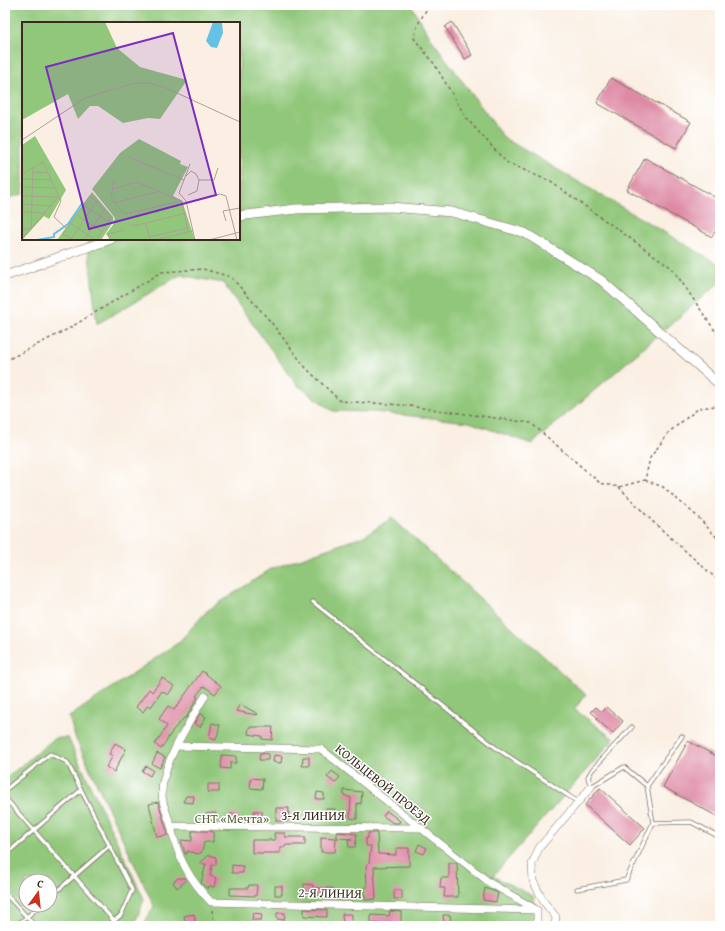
<svg xmlns="http://www.w3.org/2000/svg" width="725" height="931" viewBox="0 0 725 931" font-family="'Gentium Book Plus',serif">
<style>
.green{fill:#91c77a;stroke:#66784c;fill-rule:evenodd}
.building{fill:#de8aa5}
.lines{fill:none;stroke-linecap:round;stroke-linejoin:round}
.service-casing{stroke:#7e6f63;stroke-width:5}
.minor-casing{stroke:#7e6f63;stroke-width:8}
.tertiary-casing{stroke:#7e6f63;stroke-width:10}
.path{stroke:#7e6f63;stroke-width:1.5;stroke-dasharray:3 3;stroke-linecap:butt}
.service{stroke:#fff;stroke-width:3.5}
.minor{stroke:#fff;stroke-width:7}
.tertiary{stroke:#fff;stroke-width:9}
.labels{text-anchor:middle;dominant-baseline:central;stroke-width:3;stroke-linejoin:round;paint-order:stroke}
.street-label{font-size:13px;fill:#3b2a1e;stroke:#fff}
.park-label{font-size:13px;fill:#59613e;stroke:#fff}
.inset-river{fill:none;stroke:#66c2e4;stroke-width:2}
.inset-road{fill:none;stroke:#aea094;stroke-width:1}
.view{fill:#7b2cbf;fill-opacity:0.15;stroke:#7b2cbf;stroke-width:2}
.inset-edge{fill:none;stroke:#3b2a1e;stroke-width:2}
</style>
<rect width="100%" height="100%" fill="#fff"/>
<filter id="ink" filterUnits="userSpaceOnUse"><feTurbulence type="fractalNoise" baseFrequency=".025" numOctaves="2"/><feDisplacementMap in="SourceGraphic" scale="8" xChannelSelector="R" yChannelSelector="G"/><feConvolveMatrix kernelMatrix="1 2 1 2 8 2 1 2 1" color-interpolation-filters="sRGB"/></filter>
<filter id="wash" filterUnits="userSpaceOnUse"><feTurbulence type="fractalNoise" baseFrequency=".012" numOctaves="4" result="noise"/><feDisplacementMap in="SourceGraphic" scale="16" xChannelSelector="R" yChannelSelector="G"/><feGaussianBlur stdDeviation="0.9" result="paint"/><feColorMatrix in="noise" values="0 0 0 0 0 0 0 0 0 0 0 0 0 0 0 0 0 1.4 0 .05"/><feComposite in="paint" operator="in"/></filter>
<g filter="url(#wash)">
<rect width="100%" height="100%" fill="#faefe2"/>
<!-- green -->
<path class="green" d="M5 5H411L430 37 504 138 720 265V282L532 444 469 422 373 412 333 411 296 384 223 283 180 275 97 324 87 239H239V23H23V194L5 199Z
M392 518 586 695 574 709 614 739 493 876 533 896 537 910V926H143L154 906 75 737 69 717 178 643 207 611 271 569 364 536Z
M55 738H68L144 899 134 926H5V779ZM26 881H50V905H26Z"/>
<g id="blocks">
<!-- building -->
<path class="building" d="M452 22 472 55 465 59 445 27Z
M611 78 691 122 676 148 597 103Z
M645 158 720 200V223L712 237 627 190Z
M202 671 221 686 215 694 204 686 196 696 198 697 186 718 185 717 173 730 161 749 155 744 167 726 159 719 168 706 174 710Z
M162 678 174 686 168 695 162 691 151 707 148 705 143 712 136 707 149 689 152 692Z
M240 704 258 714 257 715 236 711Z
M596 707 602 712 607 707 623 721 613 733 596 719 598 718 591 712Z
M200 713 206 717 200 727 194 723Z
M212 723 220 725 216 740 209 738Z
M249 727H273L272 740 262 739V736L248 734Z
M688 741 720 758V818L663 787Z
M115 743 126 749 114 772 106 767 113 756 109 754Z
M157 753 165 757 160 768 152 764Z
M260 753 268 754V760H259Z
M222 755 236 756V763H230V769L221 768Z
M274 755 282 756 281 763 273 762Z
M303 757H309V766H302Z
M146 766 153 770 150 776 142 771Z
M332 771 340 777 335 783 327 777Z
M251 778 263 779 262 789 250 788Z
M208 784H219V792H208Z
M600 788 645 828 630 845 585 805Z
M344 790 362 792 361 804 357 803V819L350 818 351 798 344 795Z
M317 792 324 793V799H316Z
M186 796H194L193 803 183 802Z
M158 802 168 835 157 837 149 804Z
M276 808H289L288 821H276Z
M325 809H335V818H325Z
M254 811H262V821H254Z
M387 811 400 821 399 823H393L383 816Z
M216 813V820L206 821V814Z
M230 814H238V822L230 821Z
M192 831H213V842H204L202 852 198 854 187 851V854H185L181 840 192 841Z
M337 832 357 834 355 847H349L348 839H352L337 838Z
M274 833H285V837H305V845H285V847H280V853H252V840H275Z
M368 833H377L378 854 396 855V848H409V866L374 867 376 899 365 900V887H367L366 865 369 863 371 846H366V838H368Z
M321 837 336 838 335 852H321Z
M419 844 427 848 424 854 416 851Z
M209 855 216 857V865H212L210 876 216 878 214 887 209 886 208 889 201 883 206 864H199Z
M449 863H457L458 897H444L445 888H440L441 878H449Z
M232 865 243 866V873H232Z
M178 878H185L187 880 177 888 173 882Z
M304 884 313 885V888H333V897L303 894Z
M249 885H257L256 896 230 895V888H248Z
M275 886H282V895H275Z
M485 888 498 893 496 902 483 900Z
M394 890H402V899H394Z
M304 909 327 910V917L304 916Z
M390 911 401 912V926L371 923V915L389 916Z
M253 913 262 914 261 920H252Z
M277 913H285L284 920 277 919Z
M194 914 196 926H186L184 916Z
M342 914H352V926H343Z
M443 915H450L451 923 444 924Z"/>
</g>
</g>
<g filter="url(#ink)">
<use href="#blocks" fill-opacity="0" stroke="#7e6f63" stroke-width="1"/>
<g class="lines">
<defs>
<path id="service" d="M313 602 496 748 578 802
M632 727 592 770 588 777 591 787 624 767 647 786 653 823 691 822 720 837
M647 786 682 736
M5 790 50 754 67 762 132 890 121 915 108 926
M5 798 114 921
M5 855 81 790
M577 889 626 880 653 823
M5 893 35 926
M50 897 109 846
M16 926 41 905"/>
<path id="minor" d="M205 696C190 721 161 765 162 794 162 804 168 816 171 826L419 828
M176 746 321 749 490 883 537 910V926
M171 826C177 857 189 879 211 902L535 910
M555 926 556 917 544 902 533 881 532 864 539 848 591 787"/>
<path id="tertiary" d="M239 216 296 209 390 207 452 212 525 233 601 280 720 385
M5 276 111 239"/>
</defs>
<!-- service casing -->
<use href="#service" class="service-casing"/>
<!-- minor casing -->
<use href="#minor" class="minor-casing"/>
<!-- tertiary casing -->
<use href="#tertiary" class="tertiary-casing"/>
<!-- path -->
<path class="path" d="M429 5 418 24 414 38 435 65 467 119 506 162 551 182 672 268 720 338
M5 361 68 329 162 272 203 269 231 277 270 321 306 368 340 401 402 405 531 423 600 483 619 487 645 480 650 458 669 432 699 408 716 406 720 401
M645 480 663 487 698 517 720 541
M619 487 652 521 720 582
M212 910 214 926"/>
<!-- service -->
<use href="#service" class="service"/>
<!-- minor -->
<use href="#minor" class="minor"/>
<!-- tertiary -->
<use href="#tertiary" class="tertiary"/>
</g>
</g>
<g class="labels">
<!-- street labels -->
<g class="street-label">
<text transform="translate(383 784) rotate(39)">КОЛЬЦЕВОЙ ПРОЕЗД</text>
<text x="313" y="815">3-Я ЛИНИЯ</text>
<text transform="translate(330 893) rotate(1)">2-Я ЛИНИЯ</text>
</g>
<!-- park labels -->
<g class="park-label">
<text x="232" y="818">СНТ «Мечта»</text>
</g>
</g>
<!-- overview -->
<g transform="translate(22 22)">
<rect width="218" height="218" fill="#faefe2"/>
<path d="M0 0H83L95 26 118 45 165 58 138 97 126 96 101 101 76 84H68L56 97 46 72 0 98ZM13 114 44 168 27 197 22 194 0 218V123ZM117 117 159 139 158 142 166 145 151 174 160 179 173 218H89L84 212 91 203 93 196 70 167 98 131ZM70 170 91 195V200L79 218H35Z" fill="#91c77a"/>
<path d="M191 0H200L201 11 195 26 189 25 184 19Z" fill="#66c2e4"/>
<path class="inset-river" d="M15 218 32 215V212L46 202 61 180"/>
<path class="inset-road" d="M0 118 63 76 113 61H127L142 65 218 100M107 135 162 158M168 142 157 171 164 179 173 218M11 150 25 151M0 152 21 140 39 179 32 195 44 206M164 154 169 149 174 152 177 158H192L196 146M0 157 29 158M92 157 89 174 92 181 135 170M0 165 32 166M90 167 115 160 160 179 166 210M166 173 175 169 177 158M0 174 36 175M175 178 198 172 204 174 215 218M92 181 103 192 158 179M0 182 29 184M61 183 87 200M0 190 23 191M55 193 81 210M204 199 201 189 218 186M48 201 74 218M124 202 128 218M108 203H116L164 191M0 207H9L11 146M128 215 165 206M0 217 36 175M49 217 75 179M51 218 41 212 68 174 89 194 75 218M62 218 83 187M88 218 86 212 101 208M133 218 171 209M187 218 218 210"/>
<path class="view" d="M151 11 194 173 67 207 24 45Z"/>
<rect width="218" height="218" class="inset-edge"/>
</g>
<!-- margin -->
<rect width="725" height="931" fill="none" stroke="#fff" stroke-width="20"/>
<!-- north arrow -->
<g transform="translate(38 893) rotate(15)"><circle r="19" fill="#ffffff" stroke="#b1aaa5"/>
<path d="M0-3L7 15L0 10L-7 15Z" fill="#c8321e"/>
<text y="-6" font-size="11" font-weight="bold" text-anchor="middle" fill="#3b2a1e">С</text>
</g>
</svg>
